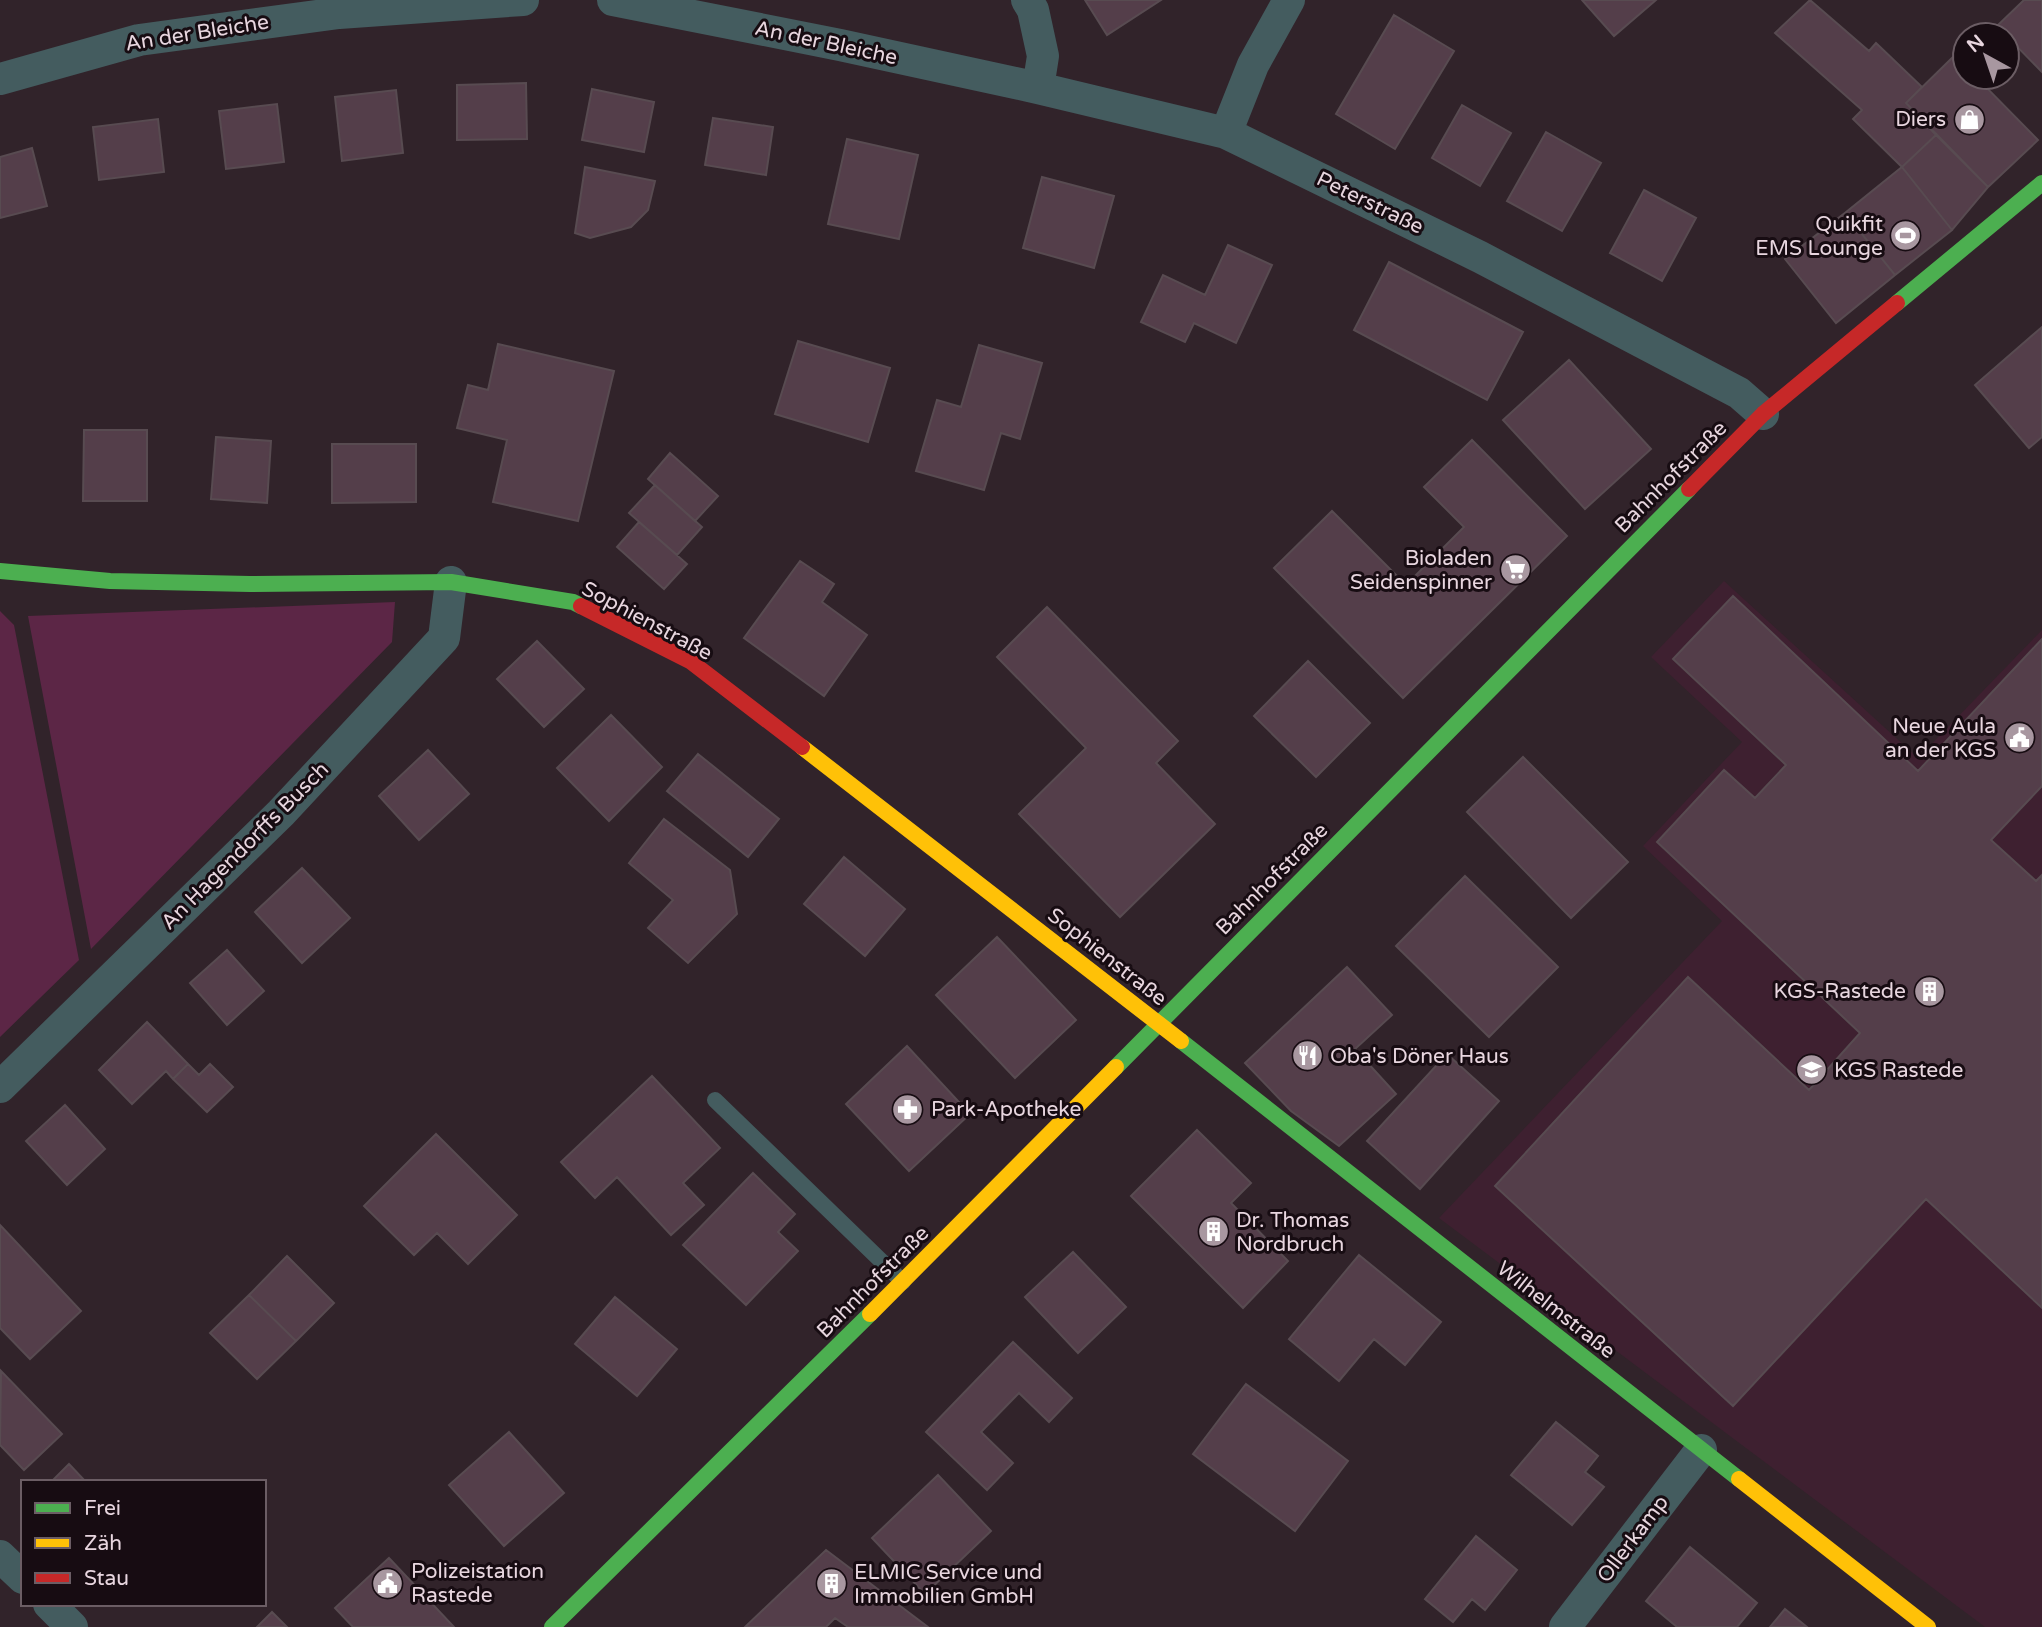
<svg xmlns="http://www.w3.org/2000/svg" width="2042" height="1627" viewBox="0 0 2042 1627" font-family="'Varela Round',sans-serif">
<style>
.built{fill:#3e2030}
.green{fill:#5c2646}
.building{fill:#543e4a;stroke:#584b51;stroke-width:2}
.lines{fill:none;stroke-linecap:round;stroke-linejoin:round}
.lane{stroke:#445c5f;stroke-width:16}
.street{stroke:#445c5f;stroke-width:32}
.fast{stroke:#4caf50;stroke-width:16}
.slow{stroke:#ffc107;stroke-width:16}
.jam{stroke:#c62828;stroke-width:16}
.labels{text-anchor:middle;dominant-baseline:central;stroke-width:6;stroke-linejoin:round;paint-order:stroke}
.street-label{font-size:21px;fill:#e8d6df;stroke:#170c12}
.poi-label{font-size:21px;fill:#e8d6df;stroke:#170c12;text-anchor:start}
</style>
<rect width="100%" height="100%" fill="#31232a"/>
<!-- built -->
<path class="built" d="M1724 581 1918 758 2042 630V1627H1985L1439 1218 1722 921 1643 846 1742 742 1651 657Z"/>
<!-- green -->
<path class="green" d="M395 602 392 642 91 949 28 616Z
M0 611 14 625 79 960 0 1037Z"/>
<!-- building -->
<path class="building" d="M1085 0H1161L1107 35Z
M1582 0H1656L1614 36Z
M1810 0 1869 51 1876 43 1922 87 1906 103 1936 135 1902 167 1853 119 1862 110 1775 33Z
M2024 0H2042V72L1997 26Z
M1394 15 1454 51 1395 149 1336 114Z
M1955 55 1965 66V77H1976L2038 140 1988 187 1906 103Z
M526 83 527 139 457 140V85Z
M592 89 654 102 644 152 582 140Z
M396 90 403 153 342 161 335 97Z
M277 104 284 162 226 169 219 111Z
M1462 105 1511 133 1480 186 1432 158Z
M713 118 773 127 766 175 705 165Z
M158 119 164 172 99 180 93 127Z
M1546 132 1601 163 1562 231 1507 201Z
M1936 135 1988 187 1952 230 1902 167Z
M847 139 918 155 899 239 828 224Z
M32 148 47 206 0 218V157Z
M585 167 655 181 648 210 631 227 590 238 575 233Z
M1902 167 1952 230 1895 275 1845 213Z
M1042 177 1114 196 1094 268 1023 248Z
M1644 190 1696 218 1662 281 1610 253Z
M1845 213 1895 275 1836 323 1785 259Z
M1228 245 1272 265 1236 343 1194 323 1185 342 1141 322 1163 275 1205 295Z
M1389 262 1523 332 1487 400 1354 330Z
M2042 327V437L2029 448 1975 385Z
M798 341 890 368 868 442 775 414Z
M498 344 614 371 578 521 493 502 507 440 457 428 468 385 488 390Z
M979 345 1042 363 1020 439 1001 433 984 490 916 471 937 400 961 407Z
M1569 360 1651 449 1585 509 1503 420Z
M84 430H147V501H83Z
M216 437 271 441 267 503 211 499Z
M1472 440 1567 536 1403 698 1274 568 1332 511 1406 585 1464 527 1424 487Z
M332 444H416V502L332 503Z
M670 453 718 496 695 521 648 479Z
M655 485 702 527 677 555 629 513Z
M639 522 687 564 664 589 617 547Z
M800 561 834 584 822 602 867 635 824 696 744 638Z
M1733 596 1918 771 2042 639V786L1991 840 2036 881 2042 875V1308L1926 1199 1733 1406 1495 1186 1688 977 1809 1090 1860 1033 1657 842 1724 770 1755 798 1786 765 1673 659Z
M1047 607 1178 741 1156 763 1215 824 1120 917 1019 814 1086 748 997 657Z
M537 641 584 689 544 727 497 679Z
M1308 661 1370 723 1316 777 1254 716Z
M611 715 662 767 609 821 557 768Z
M428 750 469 794 419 840 379 796Z
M698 754 779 819 748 857 667 791Z
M1523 757 1628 862 1571 918 1467 812Z
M664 819 730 870 737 914 688 963 648 928 673 900 629 863Z
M844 857 905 909 865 956 804 904Z
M302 868 350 918 302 963 255 912Z
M1465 876 1558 967 1489 1037 1396 946Z
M997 937 1076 1020 1015 1078 936 995Z
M227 950 264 991 227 1025 190 983Z
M1347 967 1392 1015 1355 1049 1396 1094 1339 1146 1291 1111 1245 1063Z
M147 1022 188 1064 173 1079 166 1071 132 1104 99 1070Z
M907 1046 970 1114 909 1171 846 1104Z
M1447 1054 1499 1101 1420 1189 1367 1141Z
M188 1064 199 1075 210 1064 233 1087 207 1112 173 1079Z
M652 1076 720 1148 683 1183 704 1205 671 1235 617 1177 595 1198 561 1162Z
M65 1105 105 1149 67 1185 26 1141Z
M1197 1130 1251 1183 1231 1203 1288 1261 1243 1308 1131 1196Z
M436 1134 517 1215 468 1264 437 1233 414 1255 364 1206Z
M753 1173 795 1214 778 1232 798 1251 746 1305 683 1245Z
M0 1225 81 1311 30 1359 0 1328Z
M1073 1252 1126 1307 1078 1353 1025 1297Z
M1359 1255 1441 1322 1405 1365 1374 1339 1339 1381 1289 1339Z
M287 1256 334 1303 296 1341 249 1295Z
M249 1295 296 1341 257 1379 210 1333Z
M615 1297 677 1349 637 1396 575 1344Z
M1013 1342 1072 1398 1049 1422 1019 1393 981 1432 1013 1463 987 1490 926 1432Z
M1 1371 62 1434 24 1470 0 1445Z
M1246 1384 1348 1461 1295 1531 1193 1454Z
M1556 1422 1598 1456 1585 1472 1604 1487 1572 1525 1511 1475Z
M509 1432 564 1493 504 1546 449 1485Z
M69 1464 86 1482H51Z
M938 1475 991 1531 925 1594 872 1538Z
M1476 1536 1517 1570 1485 1610 1472 1599 1453 1622 1425 1599Z
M1690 1547 1757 1603 1737 1627H1677L1646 1601Z
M826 1550 928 1627H848L835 1618 826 1627H745Z
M389 1558 454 1627H353L335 1608Z
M1785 1609 1807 1627H1770Z
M272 1612 287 1627H257Z"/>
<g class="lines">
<!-- lane -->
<path class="lane" d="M715 1100 903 1282"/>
<!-- street -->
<path class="street" d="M613 0 840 45 1038 88 1226 133 1480 257 1739 393 1763 414
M1027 0 1033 10 1043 56 1038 88
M0 79 139 40 339 13 523 0
M1226 133 1253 65 1289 0
M0 1087 281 813 444 638 451 582
M0 1556 23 1578
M49 1604 72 1627
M1565 1627 1701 1450"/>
<!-- fast -->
<path class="fast" d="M1897 303 2042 183
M0 571 110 581 250 584 451 582 573 602 581 606
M1181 1041 1739 1479
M1116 1067 1689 489
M552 1627 870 1314"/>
<!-- slow -->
<path class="slow" d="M802 747 1181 1041
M870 1314 1116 1067
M1739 1479 1928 1627"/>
<!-- jam -->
<path class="jam" d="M1689 489 1763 414 1897 303
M581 606 690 661 802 747"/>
</g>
<!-- icons -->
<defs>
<symbol id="shop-disc" viewBox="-11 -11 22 22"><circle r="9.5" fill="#a897a0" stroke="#170c12"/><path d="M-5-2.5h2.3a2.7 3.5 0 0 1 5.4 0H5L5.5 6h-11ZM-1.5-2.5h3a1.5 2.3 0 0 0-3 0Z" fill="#fff"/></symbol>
<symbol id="stadium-disc" viewBox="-11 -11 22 22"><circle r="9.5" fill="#a897a0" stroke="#170c12"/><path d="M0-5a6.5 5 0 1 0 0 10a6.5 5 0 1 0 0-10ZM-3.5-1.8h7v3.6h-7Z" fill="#fff"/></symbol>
<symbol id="supermarket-disc" viewBox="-11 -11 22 22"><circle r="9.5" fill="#a897a0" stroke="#170c12"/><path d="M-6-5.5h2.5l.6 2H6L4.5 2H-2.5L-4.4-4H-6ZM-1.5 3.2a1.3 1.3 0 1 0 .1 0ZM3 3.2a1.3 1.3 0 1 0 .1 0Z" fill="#fff"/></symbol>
<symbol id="civic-disc" viewBox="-11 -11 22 22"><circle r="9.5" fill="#a897a0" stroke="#170c12"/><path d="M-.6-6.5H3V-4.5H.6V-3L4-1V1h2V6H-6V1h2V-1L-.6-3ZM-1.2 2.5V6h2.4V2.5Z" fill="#fff"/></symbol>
<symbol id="building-disc" viewBox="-11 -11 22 22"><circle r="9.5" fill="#a897a0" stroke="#170c12"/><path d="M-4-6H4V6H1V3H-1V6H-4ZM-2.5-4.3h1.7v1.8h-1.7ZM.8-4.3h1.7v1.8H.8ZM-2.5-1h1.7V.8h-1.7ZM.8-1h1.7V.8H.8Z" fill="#fff"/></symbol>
<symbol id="restaurant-disc" viewBox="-11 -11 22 22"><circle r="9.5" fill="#a897a0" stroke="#170c12"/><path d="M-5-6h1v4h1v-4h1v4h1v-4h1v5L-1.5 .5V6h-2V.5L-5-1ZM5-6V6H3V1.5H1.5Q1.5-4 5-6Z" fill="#fff"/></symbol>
<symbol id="school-disc" viewBox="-11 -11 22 22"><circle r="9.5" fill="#a897a0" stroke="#170c12"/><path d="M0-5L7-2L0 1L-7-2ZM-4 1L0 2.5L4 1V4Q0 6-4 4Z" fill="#fff"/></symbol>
<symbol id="pharmacy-disc" viewBox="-11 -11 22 22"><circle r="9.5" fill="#a897a0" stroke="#170c12"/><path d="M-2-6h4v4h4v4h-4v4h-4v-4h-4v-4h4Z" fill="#fff"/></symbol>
</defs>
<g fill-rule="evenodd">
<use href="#shop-disc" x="1952" y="102" width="35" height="35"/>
<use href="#stadium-disc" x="1888" y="218" width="35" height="35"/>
<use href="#supermarket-disc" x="1498" y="552" width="35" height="35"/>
<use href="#civic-disc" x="2002" y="720" width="35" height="35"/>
<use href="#building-disc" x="1912" y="974" width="35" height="35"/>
<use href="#restaurant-disc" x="1290" y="1038" width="35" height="35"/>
<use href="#school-disc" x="1794" y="1052" width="35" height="35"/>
<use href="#pharmacy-disc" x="890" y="1092" width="35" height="35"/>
<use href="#building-disc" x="1196" y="1214" width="35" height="35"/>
<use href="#civic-disc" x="370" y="1566" width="35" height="35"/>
<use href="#building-disc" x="814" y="1566" width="35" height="35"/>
</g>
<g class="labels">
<!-- street labels -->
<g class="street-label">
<text transform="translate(197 33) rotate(-9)">An der Bleiche</text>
<text transform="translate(826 43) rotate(12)">An der Bleiche</text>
<text transform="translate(1370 203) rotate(26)">Peterstraße</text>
<text transform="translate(1671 477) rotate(-45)">Bahnhofstraße</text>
<text transform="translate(647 621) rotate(28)">Sophienstraße</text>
<text transform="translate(245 846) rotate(-45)">An Hagendorffs Busch</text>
<text transform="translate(1272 879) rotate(-45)">Bahnhofstraße</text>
<text transform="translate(1107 957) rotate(38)">Sophienstraße</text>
<text transform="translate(873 1282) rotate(-45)">Bahnhofstraße</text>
<text transform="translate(1556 1310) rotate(38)">Wilhelmstraße</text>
<text transform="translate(1633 1539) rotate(-53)">Ollerkamp</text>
</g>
<!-- poi labels -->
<g class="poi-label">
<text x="1946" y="119" text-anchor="end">Diers</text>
<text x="1883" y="224" text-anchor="end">Quikfit<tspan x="1883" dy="24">EMS Lounge</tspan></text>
<text x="1492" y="558" text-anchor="end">Bioladen<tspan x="1492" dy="24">Seidenspinner</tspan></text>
<text x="1996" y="726" text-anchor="end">Neue Aula<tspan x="1996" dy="24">an der KGS</tspan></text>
<text x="1906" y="991" text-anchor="end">KGS-Rastede</text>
<text x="1330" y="1056">Oba's Döner Haus</text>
<text x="1834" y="1070">KGS Rastede</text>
<text x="931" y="1109">Park-Apotheke</text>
<text x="1236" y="1220">Dr. Thomas<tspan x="1236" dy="24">Nordbruch</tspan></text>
<text x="411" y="1571">Polizeistation<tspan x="411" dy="24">Rastede</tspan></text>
<text x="854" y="1572">ELMIC Service und<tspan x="854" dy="24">Immobilien GmbH</tspan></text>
</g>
</g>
<!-- legend -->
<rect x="21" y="1480" width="245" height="126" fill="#170c12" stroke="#6b5d64" stroke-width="2"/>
<rect x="35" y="1503" width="35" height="10" fill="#4caf50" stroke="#6b5d64" stroke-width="2"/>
<text x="84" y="1515" font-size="21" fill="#e8d6df">Frei</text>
<rect x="35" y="1538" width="35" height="10" fill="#ffc107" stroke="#6b5d64" stroke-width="2"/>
<text x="84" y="1550" font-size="21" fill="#e8d6df">Zäh</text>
<rect x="35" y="1573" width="35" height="10" fill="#c62828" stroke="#6b5d64" stroke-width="2"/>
<text x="84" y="1585" font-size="21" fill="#e8d6df">Stau</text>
<!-- north arrow -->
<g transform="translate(1986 56) rotate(320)"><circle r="33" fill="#170c12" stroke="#6b5d64" stroke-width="2"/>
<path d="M0-5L12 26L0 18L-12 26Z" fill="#a897a0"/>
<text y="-10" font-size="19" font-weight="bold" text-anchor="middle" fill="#e8d6df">N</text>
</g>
</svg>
